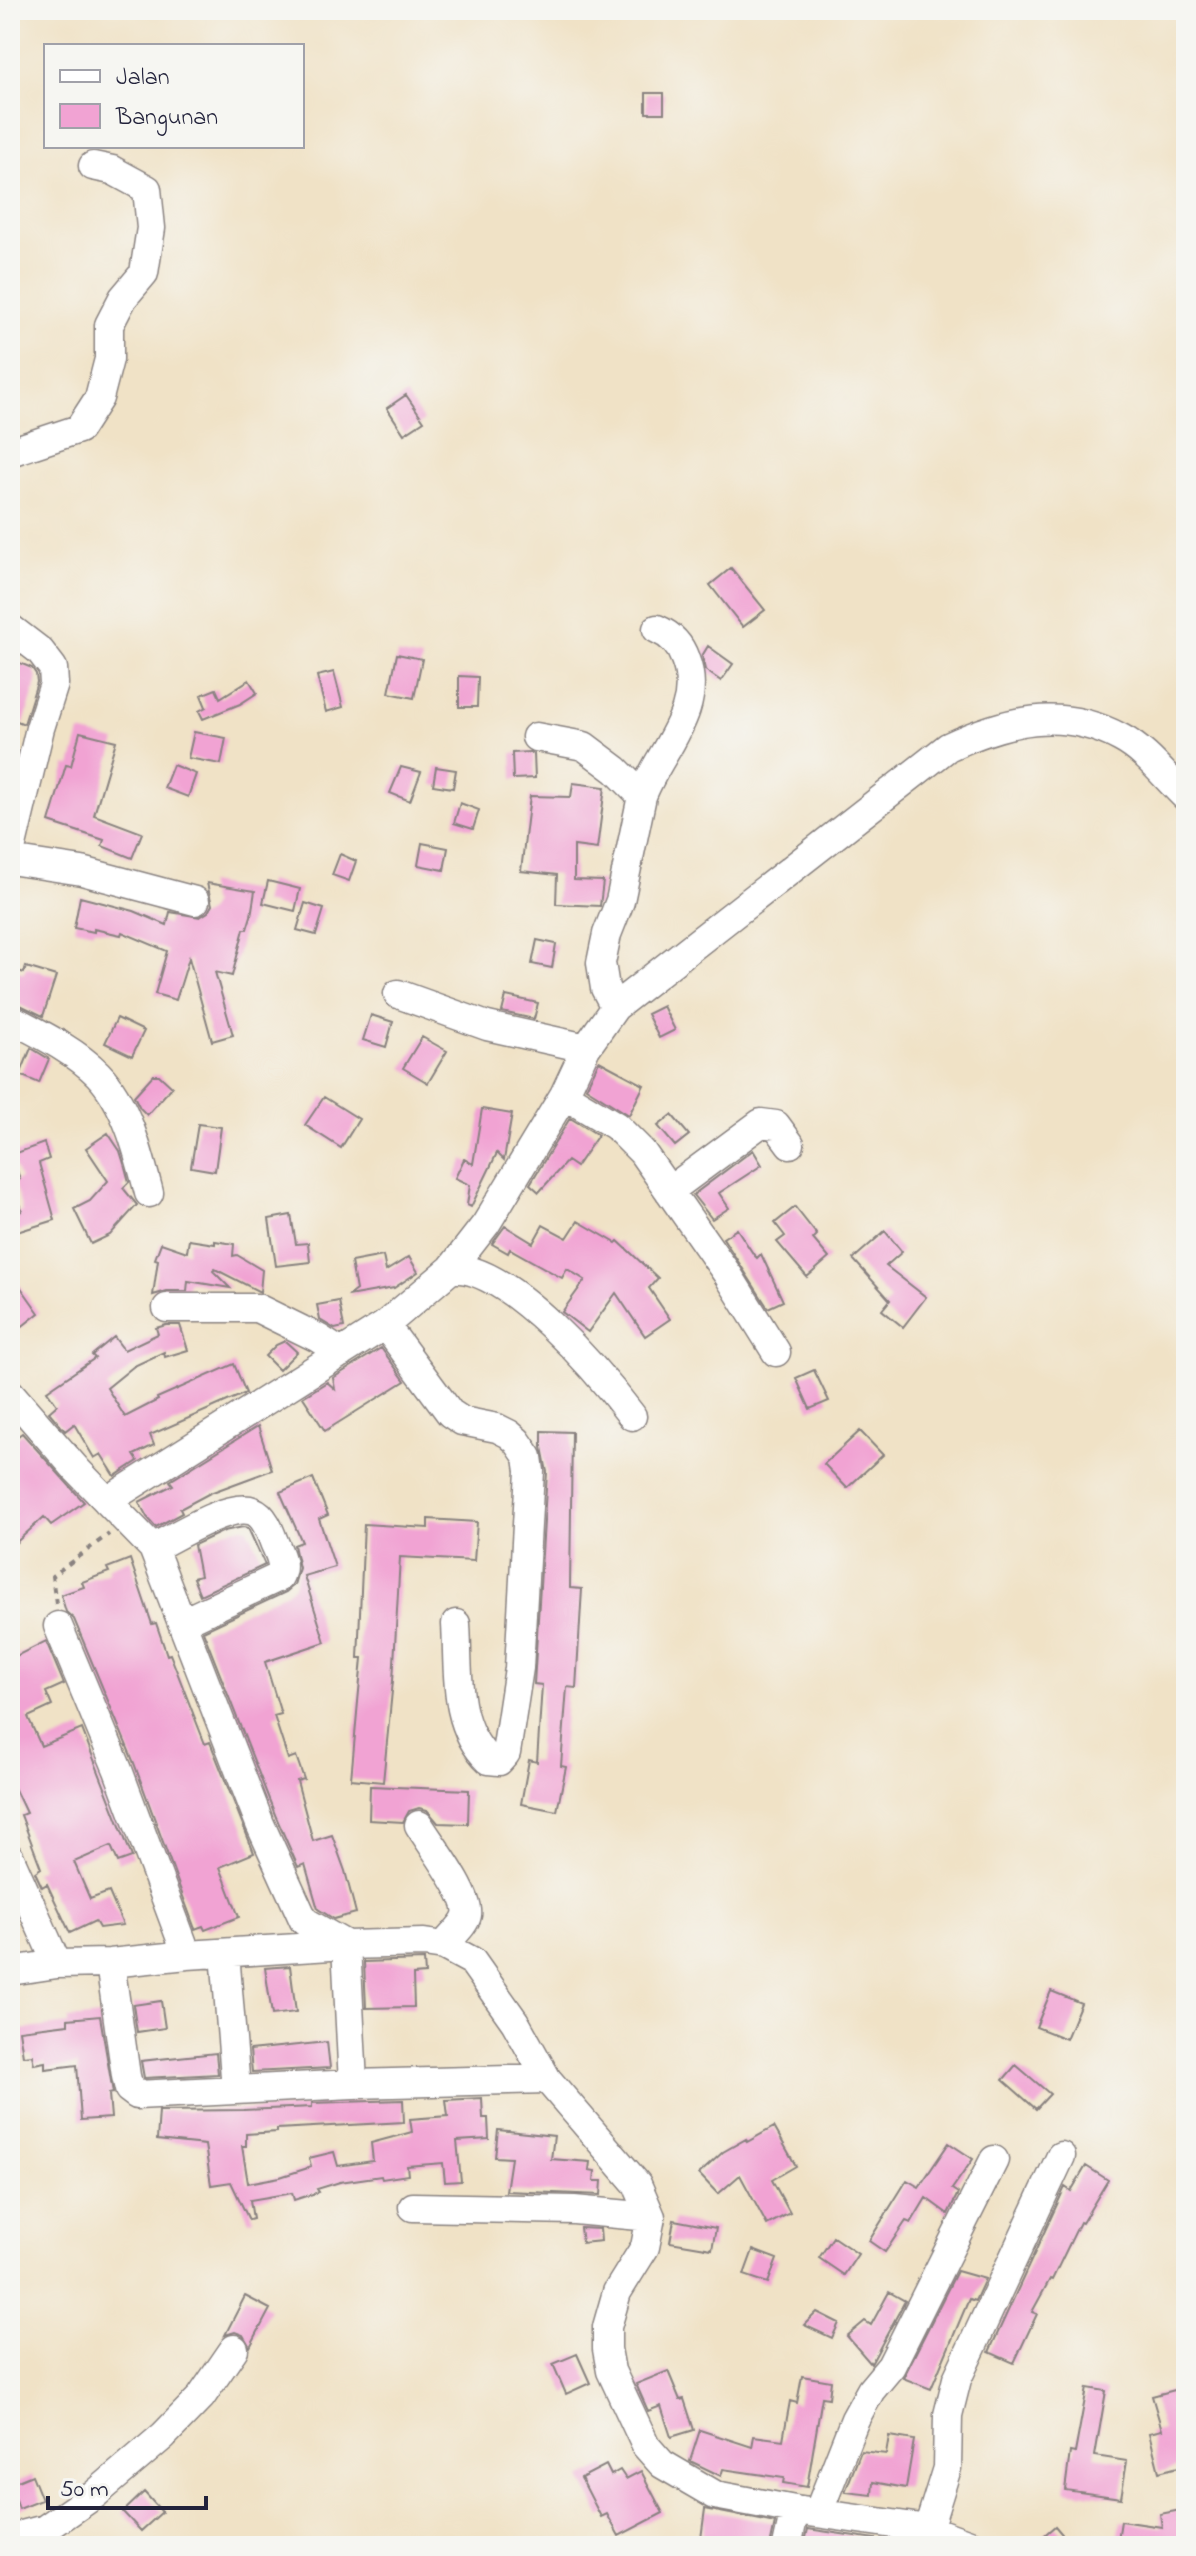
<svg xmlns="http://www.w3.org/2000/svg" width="1196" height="2556" viewBox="0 0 1196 2556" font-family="'Indie Flower',sans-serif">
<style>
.building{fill:#f1a3d3}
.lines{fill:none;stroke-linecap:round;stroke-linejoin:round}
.minor-casing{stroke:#898280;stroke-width:31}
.path{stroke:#898280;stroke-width:4;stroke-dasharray:6 6;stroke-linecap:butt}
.minor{stroke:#fff;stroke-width:28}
</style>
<rect width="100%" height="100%" fill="#f6f6f2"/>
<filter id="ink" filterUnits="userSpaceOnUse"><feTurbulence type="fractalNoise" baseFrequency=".0125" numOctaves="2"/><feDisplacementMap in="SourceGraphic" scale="16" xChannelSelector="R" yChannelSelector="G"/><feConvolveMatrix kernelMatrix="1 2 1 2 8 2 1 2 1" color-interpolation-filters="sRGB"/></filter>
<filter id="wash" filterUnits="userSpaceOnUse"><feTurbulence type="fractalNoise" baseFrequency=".006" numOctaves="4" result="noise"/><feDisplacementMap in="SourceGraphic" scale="32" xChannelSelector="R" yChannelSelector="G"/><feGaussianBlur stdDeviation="1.8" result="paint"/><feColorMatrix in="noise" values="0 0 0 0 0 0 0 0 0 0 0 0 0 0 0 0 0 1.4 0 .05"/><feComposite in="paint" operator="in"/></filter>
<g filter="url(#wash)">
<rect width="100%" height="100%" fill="#f0e2c6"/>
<g id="blocks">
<!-- building -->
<path class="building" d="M646 93H664V113H646Z
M406 395 424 421 404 434 387 408Z
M731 568 765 610 743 627 710 585Z
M708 646 733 664 721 681 705 670 702 656Z
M397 654 422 659 414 698 389 693Z
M10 659 32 668 36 674 37 682 24 724 10 718Z
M334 672 343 707 326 712 317 676Z
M459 676 478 677 477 707H459Z
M249 680 257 693 240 704 203 719 199 711 206 707 201 695 216 689 220 698Z
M80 732 116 741 94 815 142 833 132 858 102 846 104 840 49 822 66 765 71 766Z
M194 732 226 738 221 764 188 758Z
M530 752 534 754 535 778 513 779 512 753Z
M173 765 196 774 188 797 164 788Z
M401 767 421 772 410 801 390 793Z
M436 767 456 770 453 788 433 785Z
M573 783 605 787 597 849 574 846V880L603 881 600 906 556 904 557 875 521 871 530 796 571 797Z
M460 803 479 810 473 829 454 823Z
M422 843 448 848 444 870 418 865Z
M340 854 356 861 349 881 332 875Z
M268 881 300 889 295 911 263 903Z
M207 883 255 891 251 916 247 929H244L232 976 215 972 233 1035 212 1041 189 958 176 1000 155 994 167 951 122 932 121 935 94 929V932L74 928 80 897 134 911 167 925 170 912 200 917 208 912 212 905Z
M305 903 324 909 316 935 297 930Z
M537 940 556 944 552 968 532 964Z
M26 967 56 976 43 1016 14 1002 18 992 10 990V968L24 973Z
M506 996 538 1003 534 1019 502 1012Z
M663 1006 675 1030 659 1038 647 1014Z
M371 1015 393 1022 386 1047 363 1040Z
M117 1018 144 1031 132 1056 105 1043Z
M422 1037 447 1051 428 1083 403 1068Z
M31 1048 49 1059 39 1083 20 1075Z
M599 1061 644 1085 629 1115 586 1088Z
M153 1075H159L172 1087 147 1115 140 1108 134 1096Z
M324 1097 359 1119 341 1148 305 1125Z
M482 1109 512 1114 504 1160 497 1153 471 1207 467 1205 470 1185 455 1178 464 1159 473 1164Z
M672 1115 689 1135 675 1146 658 1126Z
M570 1118 598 1135 576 1167 567 1161 539 1192 530 1184Z
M198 1124 221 1127 215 1171 191 1167Z
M108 1133 120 1151 125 1167 129 1182 123 1188 137 1205 110 1235 91 1244 74 1209 90 1201 108 1181 86 1148Z
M44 1143 49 1159 39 1163 55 1220 17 1232 12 1214 22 1211 14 1181 20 1179 11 1155Z
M753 1150 762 1165 719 1193 729 1208 712 1219 693 1195Z
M795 1207 817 1235 813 1239 829 1258 807 1277 777 1242 785 1236 775 1223Z
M291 1215 296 1244 308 1243 310 1262 276 1266 269 1219Z
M578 1221 616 1243 618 1241 658 1278 649 1288 670 1319 645 1336 616 1293 588 1332 562 1312 585 1280 567 1269 562 1278 510 1249 508 1253 492 1244 505 1226 533 1243 543 1225 567 1238Z
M737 1229 754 1255 757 1258 761 1254 783 1301 768 1308 723 1238Z
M885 1231 902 1252 886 1266 926 1297 903 1327 882 1310 890 1300 853 1259Z
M189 1240 215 1244V1241L234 1244 233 1256 237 1255 262 1270 260 1292 215 1269 213 1271 230 1288 188 1281 187 1291H167L153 1295 158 1260 155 1259 161 1243 187 1252Z
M383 1256 386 1271 409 1257 418 1272 394 1288 348 1296 356 1290 351 1262Z
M10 1272 39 1313 10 1336Z
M339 1301 344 1327 335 1329 320 1320 317 1305Z
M166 1325H180L188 1350 165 1357 164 1352 134 1366 107 1388 125 1417 158 1400 157 1398 234 1364 246 1393 150 1435 154 1445 134 1455 138 1461 115 1476 101 1454 94 1458 74 1424 65 1431 49 1412 57 1405 47 1391 95 1358 92 1355 114 1337 124 1350 158 1334 156 1328Z
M285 1341 297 1352 279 1370 265 1356 276 1345Z
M381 1348 405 1381 325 1431 303 1397 327 1382 335 1389 333 1378Z
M814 1370 829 1401 810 1409 796 1378Z
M258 1426 272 1470 210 1493 180 1509 182 1513 156 1527 147 1517 139 1502 173 1485 170 1481Z
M542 1431 572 1432 570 1588 582 1589 576 1688 567 1687 561 1766 566 1767 557 1811 521 1804 529 1760 537 1762 542 1685 534 1684 547 1472 542 1447Z
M860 1431 883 1455 847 1488 824 1464Z
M22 1433 84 1502 51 1525 44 1517 10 1548V1442Z
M313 1478 328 1515 319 1519 335 1567 304 1576 325 1642 265 1662 281 1714 274 1716 288 1759 296 1756 304 1779 297 1781 313 1841 332 1835 345 1871 356 1913 334 1919 318 1909 305 1864 298 1867 276 1817 203 1631 286 1592 294 1585 299 1568 294 1545 302 1542 280 1492Z
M428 1519 477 1522 474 1561 400 1557 393 1681 383 1782 351 1779 362 1658H358L364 1524 428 1528Z
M243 1527 248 1528 265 1565 200 1595 193 1578 200 1576 194 1545 224 1531Z
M130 1559 152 1624 156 1623 167 1655 170 1654 205 1744 210 1742 254 1853 220 1867 239 1917 205 1930 203 1926 195 1929 134 1763 74 1619 66 1612 61 1595 84 1587 82 1582 109 1572 107 1568Z
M46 1641 64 1684 46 1692 52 1706 28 1717 41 1746 82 1729 132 1857 118 1862 111 1846 74 1862 90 1899 109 1892 123 1925 99 1928 95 1921 70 1933 47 1884 42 1887 35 1872 41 1868 21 1815 26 1813 10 1779V1659Z
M370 1786 469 1790 468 1824 438 1823 427 1810 419 1808 409 1811 403 1822 369 1820Z
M424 1960 425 1974 413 1975 414 2007 366 2008 364 1962Z
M290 1966 296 2012 272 2015 265 1968Z
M1051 1991 1081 2003 1066 2039 1036 2027Z
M161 2001 165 2028 137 2032 133 2005Z
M100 2016 113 2093 109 2094 111 2118 81 2120 77 2065 45 2069V2062L34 2064 32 2055 23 2056 19 2030 68 2024V2019Z
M327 2042 330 2068 252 2072 250 2050Z
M216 2053 218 2074 144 2078 141 2061Z
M1016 2065 1050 2094 1036 2109 1003 2080Z
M482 2098 483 2118H488L489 2139 457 2141 461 2181 445 2182 443 2163 407 2166 408 2175 382 2179 381 2176 340 2182 317 2189 319 2192 294 2200 292 2193 250 2200 253 2219 249 2220 231 2182 211 2185 205 2145 157 2140 159 2111 243 2110 312 2107V2103L403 2100 404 2122 277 2129V2132L246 2134V2146H242L248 2183 280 2177 311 2167 309 2158 334 2152 338 2166 373 2161 371 2143 412 2132 410 2119 448 2116 446 2100Z
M774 2127 796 2166 772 2180 790 2213 767 2225 740 2175 718 2194 699 2174 723 2152 746 2139 747 2142Z
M498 2130 554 2136 551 2159 590 2162 589 2170 595 2171 594 2181H602L601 2195 506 2191 511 2158 495 2157Z
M949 2143 973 2159 952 2189 958 2193 948 2214 926 2198 911 2223 906 2221 885 2252 869 2241 907 2180 919 2187Z
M1086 2166 1108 2180 1082 2223 1080 2222 1052 2280 1050 2279 1032 2312 1037 2314 1014 2363 989 2352 1065 2187 1071 2191Z
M674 2220 716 2228 712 2249 670 2242Z
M580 2228 600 2229 601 2241 582 2243Z
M833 2237 858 2254 844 2275 819 2258Z
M753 2250 777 2259 768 2283 744 2275Z
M957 2271 985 2279 975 2301 969 2299 931 2389 903 2378Z
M889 2292 905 2301 871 2364 847 2336 865 2321 871 2325Z
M245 2296 270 2309 250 2347 243 2335 235 2332 225 2335Z
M817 2312 839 2323 832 2338 804 2325Z
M577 2354 590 2383 566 2394 553 2364Z
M668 2371 680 2400 684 2399 694 2430 671 2437 661 2406 648 2411 636 2384Z
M802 2376 831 2381 829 2398 822 2397 807 2487 783 2483 784 2478 723 2469 721 2476 690 2461 700 2430 752 2447 754 2436 783 2440 790 2401 797 2403Z
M1186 2387V2465L1159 2472 1149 2433 1162 2430 1152 2396Z
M1087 2388 1106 2391 1095 2456 1127 2461 1121 2498 1065 2490 1070 2452 1075 2453Z
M889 2436 914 2440 906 2488 873 2482 872 2495 845 2492 861 2451 886 2454Z
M606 2465 611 2475 620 2470 626 2479 641 2471 663 2513 619 2536 607 2514 601 2517 581 2478Z
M32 2475 42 2500 19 2509 10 2484Z
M144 2492 162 2512 141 2531 123 2512Z
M705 2509 775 2523 770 2546H700Z
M1186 2509V2546H1117L1121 2521 1162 2527 1160 2514Z
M1055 2526 1072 2546H1032Z
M808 2529 875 2539V2546H804Z"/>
</g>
</g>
<g filter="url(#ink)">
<use href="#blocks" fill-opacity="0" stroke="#898280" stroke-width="2"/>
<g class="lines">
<defs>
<path id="minor" d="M10 452 79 429 99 398 109 359V325L123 298 144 273 151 228 147 189 112 170 93 166
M10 628 40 651 53 668 54 684 40 728 10 854
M536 737 584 746 616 770 642 796 620 901 607 934 601 963 605 988 615 1007
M642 796C659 751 705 710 685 659 680 644 671 635 657 629
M10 860 82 871 195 901
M398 994 487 1026 586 1048
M10 1018C40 1034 74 1050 98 1074 127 1104 139 1154 149 1193
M564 1095 616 1126 642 1152 728 1275 776 1352
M669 1191 761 1123 776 1125 790 1144
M451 1269C506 1262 601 1375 632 1416
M167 1308H257L318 1338 341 1353
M385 1325 450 1413 462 1421 497 1428 509 1434 517 1441 528 1457 530 1471 519 1668 506 1753 499 1761 489 1760C452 1725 459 1670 456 1624
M10 1393 77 1470 153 1548 260 1824 304 1921 346 1945 424 1943 444 1946 472 1961 515 2022 547 2079 637 2184 651 2217 645 2247 617 2292 607 2327V2349L611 2371 646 2446 662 2464 715 2495 795 2510 928 2529 975 2546
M107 1501 385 1325 451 1269 486 1224 564 1095 586 1048 615 1007 948 747C1006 720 1061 706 1121 738 1146 751 1166 778 1186 797
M153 1548C175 1537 229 1502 253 1511 264 1515 270 1531 274 1542 279 1554 286 1565 279 1577L183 1622
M58 1626 118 1770 187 1955
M419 1825C430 1843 471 1897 467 1915 465 1925 450 1937 444 1946
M10 1858 57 1964
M225 1953 236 2089
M110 1963 126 2076 129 2089 137 2095 353 2084 547 2079
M10 1971 57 1964 110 1963 187 1955 346 1945 353 2084
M413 2207 574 2210 651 2217
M818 2513 855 2419 871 2390 891 2366 994 2160
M928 2529 947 2468 948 2415 957 2379 1061 2156
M10 2538 45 2529 94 2495 163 2436 201 2397 234 2349
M787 2546 795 2510"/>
</defs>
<!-- minor casing -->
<use href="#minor" class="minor-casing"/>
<!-- path -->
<path class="path" d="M56 1604 52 1576 109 1534"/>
<!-- minor -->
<use href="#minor" class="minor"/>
</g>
</g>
<!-- margin -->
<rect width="1196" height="2556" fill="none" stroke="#f6f6f2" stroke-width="40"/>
<!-- legend -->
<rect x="44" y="44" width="260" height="104" fill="#f6f6f2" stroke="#a1a1a9" stroke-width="2"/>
<rect x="60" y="70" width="40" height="12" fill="#ffffff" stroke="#a1a1a9" stroke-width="2"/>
<text x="116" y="84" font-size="24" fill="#22223b">Jalan</text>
<rect x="60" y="104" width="40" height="24" fill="#f1a3d3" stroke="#a1a1a9" stroke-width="2"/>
<text x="116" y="124" font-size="24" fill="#22223b">Bangunan</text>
<!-- scale -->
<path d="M48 2496v12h158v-12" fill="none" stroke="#22223b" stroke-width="4"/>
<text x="60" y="2496" font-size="24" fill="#22223b" stroke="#f6f6f2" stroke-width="6" paint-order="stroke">50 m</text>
</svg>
